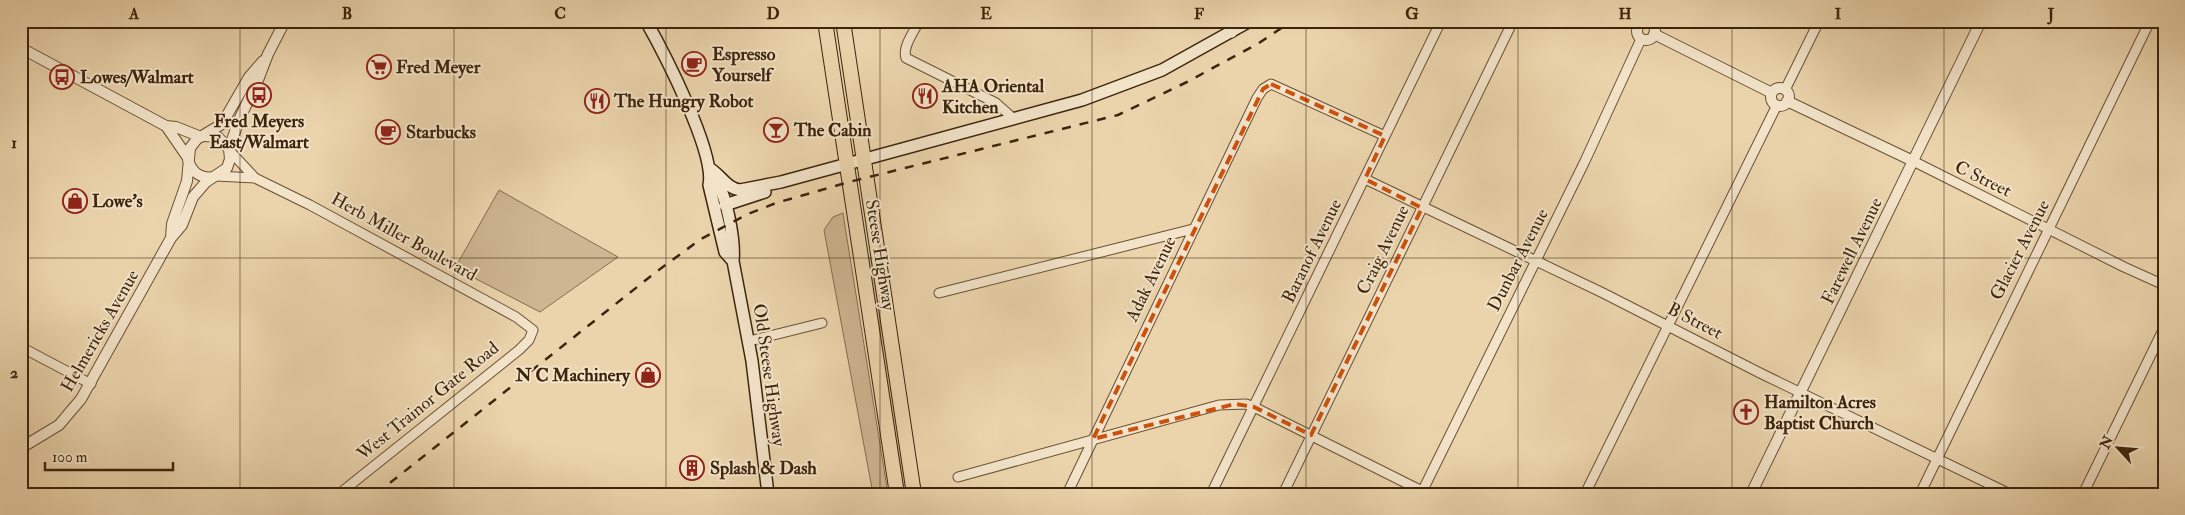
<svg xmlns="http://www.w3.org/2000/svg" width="2185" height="515" viewBox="0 0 2185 515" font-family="'IM FELL Double Pica',serif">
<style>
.green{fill:#cdb691;stroke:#846e4e}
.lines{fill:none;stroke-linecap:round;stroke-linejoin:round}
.minor-casing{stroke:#685134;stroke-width:11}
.tertiary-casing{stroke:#685134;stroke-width:12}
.secondary-casing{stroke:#3c250c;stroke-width:14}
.trunk-casing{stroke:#3c250c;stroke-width:16}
.minor{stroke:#f2e3c9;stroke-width:9}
.tertiary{stroke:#f2e3c9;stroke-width:10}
.secondary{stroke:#f2e3c9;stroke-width:11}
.trunk{stroke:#ebd4ac;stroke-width:14}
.rail{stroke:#3c250c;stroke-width:2.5;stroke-dasharray:9 9;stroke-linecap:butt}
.marked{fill:none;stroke:#ce510c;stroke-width:4;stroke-dasharray:10 6;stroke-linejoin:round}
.grid{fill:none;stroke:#3c250c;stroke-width:1;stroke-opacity:0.55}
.labels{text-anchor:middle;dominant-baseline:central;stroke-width:4;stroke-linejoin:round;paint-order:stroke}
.poi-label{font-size:18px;font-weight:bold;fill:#3c250c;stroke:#f2e3c9;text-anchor:start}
.street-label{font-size:18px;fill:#3c250c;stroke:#f2e3c9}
.neatline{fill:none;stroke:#3c250c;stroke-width:2}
.grid-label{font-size:16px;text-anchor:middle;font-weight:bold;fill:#3c250c}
</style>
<rect width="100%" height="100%" fill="#ebd4ac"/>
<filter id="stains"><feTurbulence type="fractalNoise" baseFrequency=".004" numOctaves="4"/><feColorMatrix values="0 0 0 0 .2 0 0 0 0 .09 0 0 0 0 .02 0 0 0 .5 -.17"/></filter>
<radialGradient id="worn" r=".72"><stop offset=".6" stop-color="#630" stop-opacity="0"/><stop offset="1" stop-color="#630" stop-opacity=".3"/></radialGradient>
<!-- green -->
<path class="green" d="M499 190 618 257 540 312 455 268Z
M843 213 844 220 888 494H873L824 230 833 217Z
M871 258 876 282 908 494H903L867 259Z"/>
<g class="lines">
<defs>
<path id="minor" d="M919 21C914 32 902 47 906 58L996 103 1014 119
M1225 21 1232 33
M1649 22V21
M1785 90 1819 21
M229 150 255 178 310 205 516 317 533 330 529 340 519 350 339 494
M1913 161 2124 267 2164 285
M216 176 255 178
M1365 179 1603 293 1762 374 2010 494
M939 293 1193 229
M749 341 822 323
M21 347 91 384
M958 477 1219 405 1246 404 1254 407 1428 494
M1067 494 1257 98 1263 89 1271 84 1385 136
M1211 494 1441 21
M1283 494 1513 21
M1421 494 1585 161 1641 39
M1585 494 1777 105
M1920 494 2150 21
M2083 494 2164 328"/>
<path id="tertiary" d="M1637 31a9 9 0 1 1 18 0a9 9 0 1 1-18 0Z
M1654 34 1772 93
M21 48 166 126 176 127 201 137
M1771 97a9 9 0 1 1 18 0a9 9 0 1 1-18 0Z
M1787 101 1913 161
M166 126 188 158
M205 136 218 137 229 149
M188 160C192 173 202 179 214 177
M171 238 172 224 187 181 190 148 197 139 222 124 249 77 263 61
M21 448 59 425 81 399 171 238 182 225 193 197 206 182 227 168 230 159 229 149 239 120 258 80 268 54 285 21
M1751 494 1981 21"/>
<path id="secondary" d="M646 21C663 51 716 153 709 185L725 252 733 261
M709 168C721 175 726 188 740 190L781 182 1082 100 1162 70 1250 21
M713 177C727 191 735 243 733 261L752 361 768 494
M725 205 765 192"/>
<path id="trunk" d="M825 21 897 494
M843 21 914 494"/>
</defs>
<!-- minor casing -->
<use href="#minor" class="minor-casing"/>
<!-- tertiary casing -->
<use href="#tertiary" class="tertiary-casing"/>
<!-- secondary casing -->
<use href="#secondary" class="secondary-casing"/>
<!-- trunk casing -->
<use href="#trunk" class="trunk-casing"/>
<!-- minor -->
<use href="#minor" class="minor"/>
<!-- tertiary -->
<use href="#tertiary" class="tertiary"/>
<!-- secondary -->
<use href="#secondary" class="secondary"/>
<!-- trunk -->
<use href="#trunk" class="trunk"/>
<!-- rail -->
<path class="rail" d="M376 494 656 272 701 239 748 214 776 203 849 182 1118 115 1187 82 1259 43 1292 21"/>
</g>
<!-- marked area -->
<path class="marked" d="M1271 84 1385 136 1365 179 1422 208 1311 435 1254 407 1235 404 1093 439 1263 89Z"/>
<!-- grid -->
<path class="grid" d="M240 21V494M454 21V494M666 21V494M880 21V494M1092 21V494M1306 21V494M1518 21V494M1732 21V494M1944 21V494M21 258H2164"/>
<!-- icons -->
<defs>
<symbol id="cafe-ring" viewBox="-11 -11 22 22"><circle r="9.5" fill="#f2e3c9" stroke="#8f2418" stroke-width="1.5"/><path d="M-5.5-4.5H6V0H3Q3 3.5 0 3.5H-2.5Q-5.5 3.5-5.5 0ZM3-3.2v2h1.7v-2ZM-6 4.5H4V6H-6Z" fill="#8f2418"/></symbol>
<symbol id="supermarket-ring" viewBox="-11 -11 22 22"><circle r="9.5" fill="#f2e3c9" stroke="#8f2418" stroke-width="1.5"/><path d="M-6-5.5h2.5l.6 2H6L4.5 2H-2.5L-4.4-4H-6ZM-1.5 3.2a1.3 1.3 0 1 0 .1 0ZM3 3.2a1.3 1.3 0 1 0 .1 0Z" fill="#8f2418"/></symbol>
<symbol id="bus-ring" viewBox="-11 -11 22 22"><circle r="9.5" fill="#f2e3c9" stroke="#8f2418" stroke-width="1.5"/><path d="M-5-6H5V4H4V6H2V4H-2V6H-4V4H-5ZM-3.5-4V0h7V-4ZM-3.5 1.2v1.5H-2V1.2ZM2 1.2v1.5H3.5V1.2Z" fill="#8f2418"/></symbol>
<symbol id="restaurant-ring" viewBox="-11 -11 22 22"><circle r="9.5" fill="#f2e3c9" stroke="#8f2418" stroke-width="1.5"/><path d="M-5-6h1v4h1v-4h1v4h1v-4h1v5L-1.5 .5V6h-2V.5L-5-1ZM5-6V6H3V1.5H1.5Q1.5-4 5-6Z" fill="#8f2418"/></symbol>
<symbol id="bar-ring" viewBox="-11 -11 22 22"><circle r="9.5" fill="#f2e3c9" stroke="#8f2418" stroke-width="1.5"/><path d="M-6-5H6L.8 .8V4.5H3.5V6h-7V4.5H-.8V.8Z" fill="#8f2418"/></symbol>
<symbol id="shop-ring" viewBox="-11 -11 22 22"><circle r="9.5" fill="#f2e3c9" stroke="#8f2418" stroke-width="1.5"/><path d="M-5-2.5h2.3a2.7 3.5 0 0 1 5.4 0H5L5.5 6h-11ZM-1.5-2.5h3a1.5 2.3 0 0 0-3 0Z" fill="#8f2418"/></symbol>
<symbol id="church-ring" viewBox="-11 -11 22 22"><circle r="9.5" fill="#f2e3c9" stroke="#8f2418" stroke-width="1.5"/><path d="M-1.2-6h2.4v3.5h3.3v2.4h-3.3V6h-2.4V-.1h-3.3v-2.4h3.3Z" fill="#8f2418"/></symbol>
<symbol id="building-ring" viewBox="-11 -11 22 22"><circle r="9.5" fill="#f2e3c9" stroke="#8f2418" stroke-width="1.5"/><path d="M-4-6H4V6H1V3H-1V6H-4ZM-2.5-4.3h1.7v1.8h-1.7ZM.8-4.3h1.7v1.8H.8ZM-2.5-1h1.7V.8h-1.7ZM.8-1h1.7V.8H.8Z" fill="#8f2418"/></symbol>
</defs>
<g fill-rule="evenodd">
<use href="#cafe-ring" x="680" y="50" width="28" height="28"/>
<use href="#supermarket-ring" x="365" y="53" width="28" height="28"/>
<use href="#bus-ring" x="48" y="63" width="28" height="28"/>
<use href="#bus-ring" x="245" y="81" width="28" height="28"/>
<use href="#restaurant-ring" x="911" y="82" width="28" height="28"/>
<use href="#restaurant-ring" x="583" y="87" width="28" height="28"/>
<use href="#bar-ring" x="762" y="116" width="28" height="28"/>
<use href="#cafe-ring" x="374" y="118" width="28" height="28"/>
<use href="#shop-ring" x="61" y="187" width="28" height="28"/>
<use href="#shop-ring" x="634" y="361" width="28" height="28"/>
<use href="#church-ring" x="1732" y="398" width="28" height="28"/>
<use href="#building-ring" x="678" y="454" width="28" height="28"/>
</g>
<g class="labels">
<!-- poi labels -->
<g class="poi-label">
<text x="712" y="54">Espresso<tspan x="712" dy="21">Yourself</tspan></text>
<text x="396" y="67">Fred Meyer</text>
<text x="80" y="77">Lowes/Walmart</text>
<text x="942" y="86">AHA Oriental<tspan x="942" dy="21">Kitchen</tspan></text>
<text x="614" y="101">The Hungry Robot</text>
<text x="259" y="121" text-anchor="middle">Fred Meyers<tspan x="259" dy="21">East/Walmart</tspan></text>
<text x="794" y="130">The Cabin</text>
<text x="406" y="132">Starbucks</text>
<text x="92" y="201">Lowe's</text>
<text x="630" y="375" text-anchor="end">N C Machinery</text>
<text x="1764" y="402">Hamilton Acres<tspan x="1764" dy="21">Baptist Church</tspan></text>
<text x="710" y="468">Splash &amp; Dash</text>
</g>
<!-- street labels -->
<g class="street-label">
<text transform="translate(1983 179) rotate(26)">C Street</text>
<text transform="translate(404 237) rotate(29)">Herb Miller Boulevard</text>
<text transform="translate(1383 250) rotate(-64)">Craig Avenue</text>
<text transform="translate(2020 250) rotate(-63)">Glacier Avenue</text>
<text transform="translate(1312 251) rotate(-64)">Baranof Avenue</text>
<text transform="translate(1852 251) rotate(-64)">Farewell Avenue</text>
<text transform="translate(880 255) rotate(81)">Steese Highway</text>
<text transform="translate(1518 260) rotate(-63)">Dunbar Avenue</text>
<text transform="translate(1151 279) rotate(-64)">Adak Avenue</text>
<text transform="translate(1695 321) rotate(27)">B Street</text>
<text transform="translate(100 331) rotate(-60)">Helmericks Avenue</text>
<text transform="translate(769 375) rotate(82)">Old Steese Highway</text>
<text transform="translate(428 401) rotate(-39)">West Trainor Gate Road</text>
</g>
</g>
<!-- margin -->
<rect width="2185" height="515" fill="none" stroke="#ebd4ac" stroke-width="55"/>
<!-- north arrow -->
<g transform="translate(2118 448) rotate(296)" stroke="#f2e3c9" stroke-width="4" paint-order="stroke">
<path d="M0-4L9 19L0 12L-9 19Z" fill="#3c250c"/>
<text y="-8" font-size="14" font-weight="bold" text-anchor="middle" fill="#3c250c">N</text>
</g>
<!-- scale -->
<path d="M45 462v8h128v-8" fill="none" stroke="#3c250c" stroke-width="2.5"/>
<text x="52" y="462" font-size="15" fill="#3c250c" stroke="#f2e3c9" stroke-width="4" paint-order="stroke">100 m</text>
<rect x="28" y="28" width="2130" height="460" class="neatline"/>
<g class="grid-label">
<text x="134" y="19">A</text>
<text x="347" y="19">B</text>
<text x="560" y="19">C</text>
<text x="773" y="19">D</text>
<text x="986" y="19">E</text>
<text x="1199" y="19">F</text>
<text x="1412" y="19">G</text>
<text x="1625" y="19">H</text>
<text x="1838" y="19">I</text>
<text x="2051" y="19">J</text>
<text x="14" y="148">1</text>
<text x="14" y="378">2</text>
</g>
<rect width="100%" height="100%" filter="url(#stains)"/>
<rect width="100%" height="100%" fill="url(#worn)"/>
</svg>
